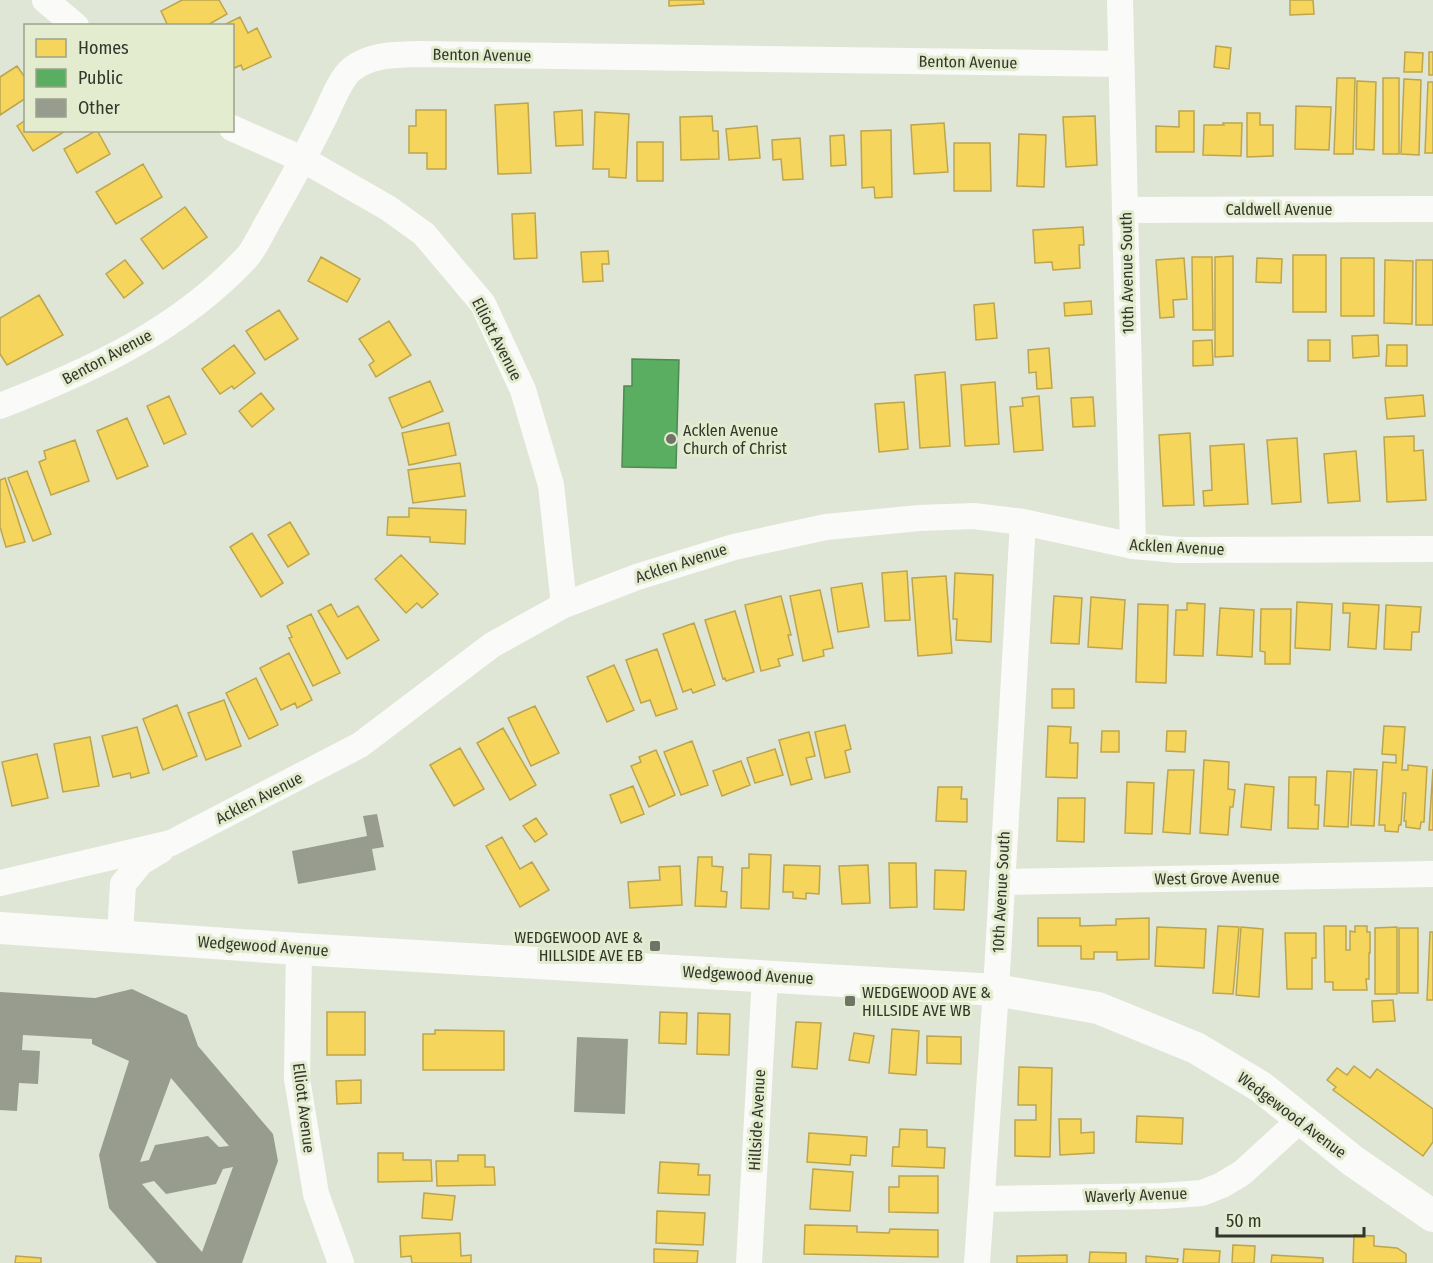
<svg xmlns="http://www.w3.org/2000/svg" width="1433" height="1263" viewBox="0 0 1433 1263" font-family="'Fira Sans Condensed',sans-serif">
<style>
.homes{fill:#f6d55c;stroke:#bca54d;stroke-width:1.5}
.public{fill:#5aae61;stroke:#4e8a51;stroke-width:1.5}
.building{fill:#979c8f;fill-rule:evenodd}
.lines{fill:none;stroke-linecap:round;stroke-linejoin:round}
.minor{stroke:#fafbf9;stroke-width:26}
.major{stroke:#fafbf9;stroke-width:32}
.poi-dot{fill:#707466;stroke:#e3eccf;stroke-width:2}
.labels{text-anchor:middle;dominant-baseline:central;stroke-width:6;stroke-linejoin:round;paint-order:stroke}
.street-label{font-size:16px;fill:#33362b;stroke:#e3eccf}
.poi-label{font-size:16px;fill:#33362b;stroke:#e3eccf;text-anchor:start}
</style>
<rect width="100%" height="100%" fill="#e0e6d5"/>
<!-- homes -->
<path class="homes" d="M182 0H219L227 14 206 26H168L161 11Z
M669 0H703L704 4 669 6Z
M1290 0H1313L1314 14 1290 15Z
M240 17 248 33 257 28 271 57 243 70 241 65 232 69V26H222Z
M1216 46 1231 48 1229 69 1214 67Z
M1405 52 1423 53 1422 72H1404Z
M1429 52H1433V75H1429Z
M17 66 26 79V98L0 115V77Z
M1337 78H1355L1353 154H1334Z
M1383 78H1399V154H1383Z
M1404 79 1421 80 1419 155 1401 154Z
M1357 81 1376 82 1374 150 1356 149Z
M1428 82H1433V153H1425Z
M528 103 531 173 498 174 495 105Z
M1296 106 1331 107 1329 150 1295 149Z
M416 110H446V169H427V153H409V126H416Z
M582 110 583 145 556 146 554 112Z
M1179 111H1194V152H1156V126L1179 127Z
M595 112 629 114 626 178 609 177V169H593Z
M1247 113H1260V125H1273V156L1247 157Z
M712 116 713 131H718L719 159 681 160 680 117Z
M1095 116 1097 165 1066 167 1063 117Z
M26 120V130H67L33 151 17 126Z
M944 123 948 172 914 174 911 125Z
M1223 123H1242L1241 156 1203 155 1204 125H1224Z
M757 126 760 158 729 160 726 129Z
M97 130 110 154 77 173 64 149Z
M891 130 892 197 875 198 874 187 862 188 861 131Z
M1019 134 1046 135 1044 187 1017 186Z
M844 135 846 165 831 166 830 136Z
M800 138 803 179 783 180 781 159 773 160 772 140Z
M637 142H663V181H637Z
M954 143H990L991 191H954Z
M143 164 162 197 116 224 96 192Z
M185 207 207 237 163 269 141 239Z
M535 213 537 258 514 259 512 214Z
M1083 227 1084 245H1079L1080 268 1053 270 1052 262 1035 263 1033 230Z
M608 251 609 264H602L603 281 583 282 581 252Z
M1293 255H1326V312H1293Z
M1233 256V356L1215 357V257Z
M321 257 360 279 347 302 308 281Z
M1192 257H1212L1213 330H1193Z
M1184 258 1187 299 1173 300 1174 317 1160 318 1156 260Z
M1257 258 1282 259 1281 283 1256 282Z
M1341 258H1374V316H1341Z
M125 260 143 283 124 298 106 274Z
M1385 260 1413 261 1412 324 1384 323Z
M1416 260H1433V325H1416Z
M39 295 63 335 7 365 0 354V318Z
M1091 301 1092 314 1065 316 1064 303Z
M994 303 997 338 976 340 974 305Z
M279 310 298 339 265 360 246 331Z
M389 321 411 355 376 377 369 365 374 361 359 339Z
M1378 335 1379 356 1353 358 1352 336Z
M1212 340 1213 365 1193 366V341Z
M1308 340H1330V361H1308Z
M234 345 255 373 234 389 232 386 220 394 202 369Z
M1387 345H1407V366H1386Z
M1049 348 1052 388 1037 389 1036 372 1029 373 1028 350Z
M945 372 950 446 920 448 915 375Z
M430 381 443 411 402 428 389 398Z
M995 382 999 444 965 446 961 385Z
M261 393 274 409 252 427 239 411Z
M1423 395 1425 416 1387 419 1385 398Z
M169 396 186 434 164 444 147 406Z
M1039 396 1043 450 1014 452 1010 407 1023 406 1022 398Z
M1093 397 1095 426 1073 427 1071 398Z
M904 402 908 449 879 452 875 404Z
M127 418 148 466 117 479 97 431Z
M449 423 456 455 409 465 402 433Z
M1190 433 1194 505 1163 506 1159 435Z
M1414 436V451L1423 450 1426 500 1387 502 1384 437Z
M1297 438 1301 502 1272 504 1267 440Z
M75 440 89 481 51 495 39 462 46 459 44 451Z
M1244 444 1248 504 1204 506 1203 491 1212 490 1210 446Z
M1356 451 1360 501 1328 503 1324 454Z
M460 463 465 496 413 503 408 470Z
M27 471 51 534 33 541 8 478Z
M5 478 25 542 6 547 0 527V480Z
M409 508 466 510 465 544 430 542V537L387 535 388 517H409Z
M290 522 309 554 288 567 268 535Z
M252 533 283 583 261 597 230 547Z
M401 555 438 594 422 608 417 603 406 613 375 579Z
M907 571 910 620 885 621 882 573Z
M955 573 993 575 991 642 956 640 957 619H953Z
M946 576 952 653 918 656 912 578Z
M862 583 869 627 838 632 831 588Z
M820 590 833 648 823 650 824 656 803 661 790 596Z
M781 596 791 635H788L793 655 778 659 780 666 761 671 745 605Z
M1054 596 1082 598 1079 644 1051 643Z
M1091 597 1125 600 1122 649 1088 647Z
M1297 602 1332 604 1330 650 1295 648Z
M1187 603 1205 604 1203 656 1174 655 1176 610H1187Z
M1343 603 1379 605 1376 649 1348 647 1350 613H1343Z
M331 604 338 617 358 606 379 640 347 659 318 611Z
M1138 604 1168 605 1166 683 1136 682Z
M1386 605 1421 607 1419 632H1412L1411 650 1384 649Z
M1220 608 1254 610 1252 657 1217 655Z
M1261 609H1291L1290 664H1265V652L1260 651Z
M735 611 754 672 726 681 725 678 723 679 705 620Z
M311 614 340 673 313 686 289 638 292 637 287 626Z
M694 623 715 685 693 693 691 689 683 692 663 634Z
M657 649 677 709 656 716 650 700 641 703 626 660Z
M289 653 312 700 297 708 295 703 281 710 260 668Z
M614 665 634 710 607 722 587 677Z
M256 678 278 725 249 739 226 693Z
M1052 689H1074V708H1052Z
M224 700 241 746 206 760 188 713Z
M177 705 197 756 163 770 143 719Z
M535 706 559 753 531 766 508 718Z
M845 725 851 749 845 751 850 772 825 778 815 732Z
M1048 726 1071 727 1070 743H1078L1077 778 1046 777Z
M1384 726 1405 727 1402 770H1408V765L1427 767 1424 822H1421L1420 829 1406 827V821H1404L1406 793H1403L1401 825H1399L1398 832 1385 831V825H1379L1383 762 1396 763V755L1382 754Z
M137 727 149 773 131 778 130 773 113 777 102 736Z
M503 728 536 785 510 800 477 743Z
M1102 731H1119V752H1101Z
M1167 731H1186L1185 752 1166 751Z
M809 732 815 756 806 758 812 779 791 785 779 740Z
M90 737 99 786 63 792 54 744Z
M692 741 708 785 681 795 664 752Z
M460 748 484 789 454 806 430 765Z
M775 749 783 775 755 783 747 758Z
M656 750 675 795 649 807 631 766 641 762 639 757Z
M37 754 48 798 12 806 2 762Z
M1204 760 1229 762 1228 789 1235 790 1233 807H1230L1228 835 1200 833Z
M741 761 750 785 722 796 713 771Z
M1354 769 1377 770 1374 826 1351 825Z
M1433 769V830H1429Z
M1168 770H1194L1190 834 1163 832Z
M1327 771 1351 772 1348 827 1324 826Z
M1289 777H1316L1315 805H1319L1318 829 1288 828Z
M1127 782 1154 783 1152 834 1125 833Z
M1245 784 1274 787 1271 830 1241 827Z
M633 786 644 814 621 823 610 795Z
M938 787H962L961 799H967V822L936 821Z
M1058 798H1085L1084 842 1057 841Z
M536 818 547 834 535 842 523 826Z
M502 837 520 869 532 862 549 890 520 907 486 846Z
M749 854 771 855 769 909 741 908 742 868H749Z
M698 857H712V866L723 867 721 891 727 892 726 907 695 906Z
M889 863H916L917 907 890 908Z
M784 865 820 866 819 894 806 893V899L793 898V892H783Z
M868 865 870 903 842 904 839 866Z
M680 866 682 905 630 908 628 882 660 880 659 867Z
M935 870 966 871 964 910 934 909Z
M1038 918H1080V926L1116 925V919L1149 918V959L1117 960V952H1094V959H1081V946H1038Z
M1218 926 1239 927 1233 994 1213 993Z
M1324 926H1346V950H1350V931L1355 932V926H1367V932H1370V953H1369V979H1366L1367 990H1333V982H1325Z
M1157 927 1206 929 1204 968 1155 966Z
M1241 927 1263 929 1259 997 1236 995Z
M1397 927V994H1375V928Z
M1399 928H1418V993H1399Z
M1430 932H1433V1000H1427Z
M1285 933H1316V958H1312V989H1287Z
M1393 1000 1395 1021 1373 1022 1372 1001Z
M327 1012H365V1055H327Z
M660 1012 687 1013 686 1044 659 1043Z
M698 1013 730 1014 729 1055 697 1054Z
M796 1022 821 1023 817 1069 792 1067Z
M892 1029 919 1031 916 1075 889 1073Z
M435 1030 504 1031V1070H423V1034H435Z
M854 1033 874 1036 869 1063 849 1060Z
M927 1036 961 1037V1064L927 1063Z
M1354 1066 1370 1078 1377 1069 1433 1109V1142L1423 1156 1333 1090 1336 1087 1327 1080 1337 1068 1347 1075Z
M1019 1067 1052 1068 1050 1157 1015 1156V1120H1036V1105H1018Z
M361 1080V1103L337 1104 336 1081Z
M1137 1116 1183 1118 1182 1144 1136 1142Z
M1059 1119H1081V1133L1094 1132V1153L1060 1155Z
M900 1129 927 1130V1147L945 1148 944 1168 892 1166 893 1147H899Z
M809 1133 867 1137 866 1156 851 1155 850 1165 807 1162Z
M378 1153H403V1160H431L432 1181 378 1182Z
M458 1155H485V1167H494L495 1185 437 1186 436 1161H458Z
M660 1162 699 1164 698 1175H710L709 1195 658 1193Z
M813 1169 853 1172 850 1211 810 1209Z
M899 1176H938V1213L889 1212V1187H899Z
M424 1193 455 1196 452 1220 422 1218Z
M657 1211 705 1213 703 1245 656 1243Z
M805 1225 857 1226V1232L889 1233 890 1229 938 1230V1257L804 1254Z
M460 1233 461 1256 471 1255V1263H412L411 1256 401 1257 400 1236Z
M1354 1235 1374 1236V1246L1397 1248 1406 1254V1263H1353Z
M1233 1245 1255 1246 1254 1263H1232Z
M654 1249 698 1251 697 1263H654Z
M1184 1249 1220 1251 1219 1263H1183Z
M1090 1252 1126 1253V1263H1089Z
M1067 1255V1263H1017V1256Z
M1272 1255 1323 1258V1263H1271Z
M16 1256 41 1258V1263H15Z
M1146 1256 1178 1259 1177 1263H1146Z"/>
<!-- public -->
<path class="public" d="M632 359 679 360 676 468 622 467 624 386H632Z"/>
<!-- building -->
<path class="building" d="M377 814 384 847 372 849 376 870 298 884 292 851 367 836 363 816Z
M132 989 187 1015 198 1046 273 1134 278 1161 242 1263H157L109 1208 99 1155 129 1061 92 1044V1039L23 1035 22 1050 40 1051 38 1084 19 1083 17 1111 0 1110V992L95 998ZM171 1078 229 1146 219 1147 208 1136 155 1145 149 1160 140 1162ZM233 1167 202 1252 142 1184 154 1181 166 1194 216 1184 223 1169Z
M577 1037 628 1039 625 1114 574 1112Z"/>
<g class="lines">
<!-- minor -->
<path class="minor" d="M45 0 76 26
M1120 0 1133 546
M232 128 304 160 388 208 424 234 483 304 523 390 551 485 564 605
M1125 210 1433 209
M0 406C92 370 180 330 248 256 256 246 262 232 269 220 288 187 306 154 323 120 330 106 340 78 352 69 372 54 394 55 418 54L1121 64
M1002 882 1433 874
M0 883 171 843 360 745 492 645 564 605 637 577 734 547 826 527 919 518 974 516 1023 522 1133 546 1178 550 1433 549
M120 935 123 884 141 862 161 850
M299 949 297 1079 316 1194 341 1263
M982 1199 1162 1196 1202 1193 1222 1185 1242 1173 1300 1120
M749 1263 765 977
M977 1263 996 990 1023 522"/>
<!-- major -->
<path class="major" d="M0 928 299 949 996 990 1098 1008 1196 1048 1261 1087 1353 1161 1433 1216"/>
</g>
<!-- markers -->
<g class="poi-dot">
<circle cx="671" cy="439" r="6"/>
<rect x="649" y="940" width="12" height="12" rx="3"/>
<rect x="844" y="995" width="12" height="12" rx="3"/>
</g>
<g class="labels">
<!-- street labels -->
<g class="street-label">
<text transform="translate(482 55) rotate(1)">Benton Avenue</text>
<text transform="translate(968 62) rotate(1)">Benton Avenue</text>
<text x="1279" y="209">Caldwell Avenue</text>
<text transform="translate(1127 273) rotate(-91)">10th Avenue South</text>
<text transform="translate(497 339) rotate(63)">Elliott Avenue</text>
<text transform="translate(107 357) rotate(-28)">Benton Avenue</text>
<text transform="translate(1177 547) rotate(3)">Acklen Avenue</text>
<text transform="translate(681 563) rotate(-18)">Acklen Avenue</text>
<text transform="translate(259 798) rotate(-27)">Acklen Avenue</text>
<text transform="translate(1217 878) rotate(-1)">West Grove Avenue</text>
<text transform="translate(1001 892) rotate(-87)">10th Avenue South</text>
<text transform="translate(263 946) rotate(4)">Wedgewood Avenue</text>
<text transform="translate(748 975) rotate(3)">Wedgewood Avenue</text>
<text transform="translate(304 1108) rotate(83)">Elliott Avenue</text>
<text transform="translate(1292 1115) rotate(37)">Wedgewood Avenue</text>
<text transform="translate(757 1120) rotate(-87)">Hillside Avenue</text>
<text transform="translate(1136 1195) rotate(-2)">Waverly Avenue</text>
</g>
<!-- poi labels -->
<g class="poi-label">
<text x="683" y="430">Acklen Avenue<tspan x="683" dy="18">Church of Christ</tspan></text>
<text x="643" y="937" text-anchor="end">WEDGEWOOD AVE &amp;<tspan x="643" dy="18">HILLSIDE AVE EB</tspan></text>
<text x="862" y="992">WEDGEWOOD AVE &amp;<tspan x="862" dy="18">HILLSIDE AVE WB</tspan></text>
</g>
</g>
<!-- legend -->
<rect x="24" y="24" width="210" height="108" fill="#e3eccf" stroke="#9da38d" stroke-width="1.5"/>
<rect x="36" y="39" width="30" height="18" fill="#f6d55c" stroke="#9da38d" stroke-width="1.5"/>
<text x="78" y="54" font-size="18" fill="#33362b">Homes</text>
<rect x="36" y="69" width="30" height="18" fill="#5aae61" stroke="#9da38d" stroke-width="1.5"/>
<text x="78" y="84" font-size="18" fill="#33362b">Public</text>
<rect x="36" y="99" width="30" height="18" fill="#979c8f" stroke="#9da38d" stroke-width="1.5"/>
<text x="78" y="114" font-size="18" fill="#33362b">Other</text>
<!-- scale -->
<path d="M1217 1227v9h147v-9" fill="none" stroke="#33362b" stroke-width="3"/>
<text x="1226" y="1227" font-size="18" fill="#33362b" stroke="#e3eccf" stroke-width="4.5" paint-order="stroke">50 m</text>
</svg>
